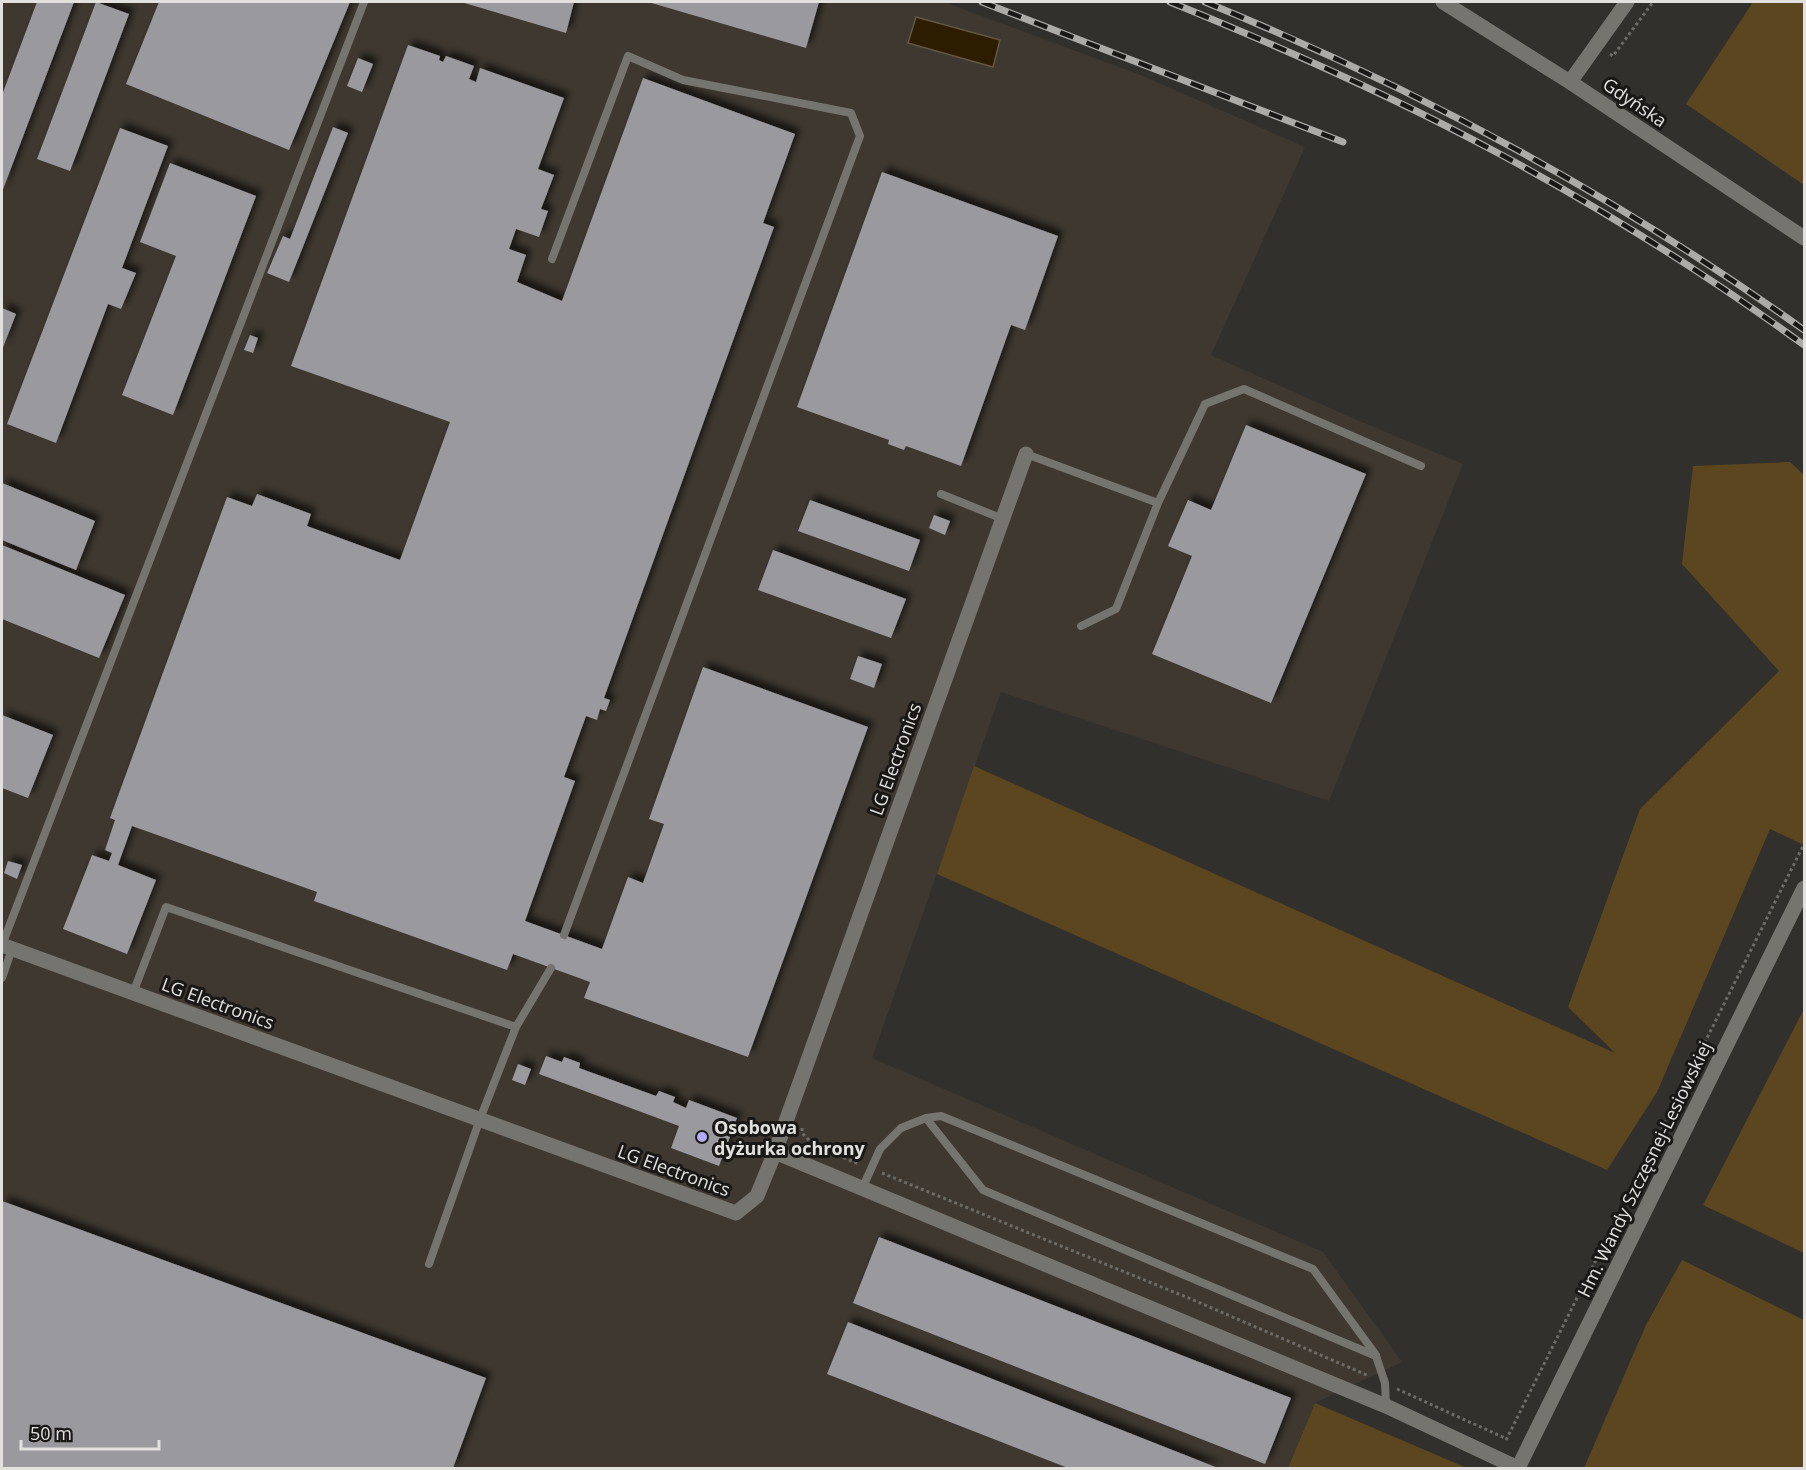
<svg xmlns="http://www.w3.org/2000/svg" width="1806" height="1470" viewBox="0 0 1806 1470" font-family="'Open Sans',sans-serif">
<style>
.built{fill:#3e3830}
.green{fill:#5c461f}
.water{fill:#2c1c00;stroke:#635743;stroke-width:1.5}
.building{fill:#99999e;filter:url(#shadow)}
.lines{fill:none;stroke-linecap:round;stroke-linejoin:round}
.path{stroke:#6d6b67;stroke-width:3;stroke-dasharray:3 3;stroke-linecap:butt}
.lane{stroke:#76746f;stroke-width:8}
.street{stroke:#76746f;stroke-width:15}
.secondary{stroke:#76746f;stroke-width:15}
.rail-casing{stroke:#acaba8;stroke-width:7}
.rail{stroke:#191816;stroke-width:4.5;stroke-dasharray:14;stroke-linecap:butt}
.poi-dot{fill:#b3adf9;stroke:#191816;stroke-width:2}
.labels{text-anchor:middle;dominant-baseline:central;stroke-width:6;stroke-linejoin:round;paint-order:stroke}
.street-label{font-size:18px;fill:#e2e1de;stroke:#191816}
.poi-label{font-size:18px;font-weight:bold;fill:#e2e1de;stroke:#191816;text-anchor:start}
</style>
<defs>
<filter id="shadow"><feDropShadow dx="5.5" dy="-5.5" stdDeviation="3" flood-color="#0009"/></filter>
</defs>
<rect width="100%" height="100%" fill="#32302c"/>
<!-- built -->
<path class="built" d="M2 2H944L1143 76 1305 147 1211 355 1357 420 1463 464 1329 801 1001 692 872 1058 1323 1252 1402 1362 1315 1403 1288 1468H2Z"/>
<!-- green -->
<path class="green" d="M1753 2H1804V185L1686 104Z
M1790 462 1804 475V845L1770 829 1657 1092 1607 1170 937 874 974 766 1615 1053 1568 1007 1640 809 1779 671 1682 564 1693 466Z
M1804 1009V1253L1703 1205Z
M1682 1260 1804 1320V1468H1584L1646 1325Z
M1315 1403 1467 1468H1288Z"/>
<!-- water -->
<path class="water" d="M916 17 1000 40 993 67 908 43Z"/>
<!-- building -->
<path class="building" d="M37 2H74L2 192V95Z
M96 2 129 14 70 171 37 159Z
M159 2H350L289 150 126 84Z
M461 2H574L566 33Z
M648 2H819L806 48Z
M408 45 440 56 439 60 443 62 446 56 474 66 469 79 476 82 480 68 564 98 538 169 554 175 541 209 548 211 539 237 516 229 509 249 526 255 517 282 562 301 643 78 795 134 763 223 774 227 604 698 610 700 606 711 600 709 597 720 586 716 564 777 575 781 525 921 602 949 628 877 643 883 664 824 649 819 703 667 868 727 748 1057 584 998 590 982 513 954 507 970 314 901 317 892 132 826 118 865 156 880 127 954 63 929 92 855 109 861 112 853 105 850 115 820 110 818 227 497 252 506 257 494 311 514 307 526 400 560 450 422 291 366Z
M358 58 373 64 362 92 347 86Z
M333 127 348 133 289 282 267 273 283 236 290 239Z
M120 128 168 146 122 268 136 273 121 309 108 304 56 443 7 424Z
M170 163 256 196 173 415 122 395 176 256 140 242Z
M882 172 1058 236 1025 330 1011 325 961 466 906 446 904 450 888 444 889 440 797 407Z
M2 308 16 314 2 350Z
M250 335 258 338 253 353 244 350Z
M1246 425 1366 474 1271 703 1152 654 1192 556 1168 546 1188 500 1211 510Z
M2 483 95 521 76 570 2 540Z
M810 500 920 540 909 571 798 531Z
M934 515 950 521 945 535 929 528Z
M2 545 125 595 99 658 2 619Z
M773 550 906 599 891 638 758 590Z
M858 656 882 664 874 688 850 679Z
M2 715 53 735 28 798 2 788Z
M8 861 22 865 17 879 4 873Z
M546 1056 562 1062 564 1057 580 1063 579 1068 656 1096 659 1091 675 1097 673 1102 686 1108 689 1100 737 1118 719 1166 671 1148 679 1126 539 1074Z
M518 1064 531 1069 525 1085 512 1080Z
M2 1201 486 1378 453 1468H2Z
M879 1237 1291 1398 1265 1464 853 1303Z
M848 1322 1218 1468H1068L827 1374Z"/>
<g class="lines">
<!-- path -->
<path class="path" d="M1610 54 1613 56 1653 2
M802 1128V1133L815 1146 859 1164
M882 1173 1191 1299 1369 1376
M1397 1389 1507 1439
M1506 1440 1804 844"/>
<!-- lane -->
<path class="lane" d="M552 259 628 56 683 80 851 113 860 136 564 935
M1026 454 1158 503
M941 494 1003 519
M1081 626 1116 609 1158 503 1205 404 1244 389 1421 466
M2 945 364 2
M2 978 12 949
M133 993 166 907 516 1027
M926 1118 941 1116 1313 1269 1376 1355
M862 1189 880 1149 901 1128 926 1118 983 1190 1376 1356 1385 1383 1386 1406
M429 1264 480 1119 516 1027 551 968"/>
<!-- street -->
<path class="street" d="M2 945 736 1213 757 1196 775 1152 1026 454
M775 1152 1386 1406 1518 1468"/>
<!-- secondary -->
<path class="secondary" d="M1443 2 1570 82 1804 238
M1570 82 1627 2
M1518 1468 1804 888"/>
<defs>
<path id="rail" d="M982 2 1343 142
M1170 2C1281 47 1390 95 1496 152 1603 209 1706 274 1804 345
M1205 2C1417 88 1618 197 1804 330"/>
</defs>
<!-- rail casing -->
<use href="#rail" class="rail-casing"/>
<!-- rail -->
<use href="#rail" class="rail"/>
</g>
<!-- markers -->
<circle class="poi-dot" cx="702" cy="1137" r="6"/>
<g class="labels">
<!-- street labels -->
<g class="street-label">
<text transform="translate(1635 102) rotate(34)">Gdyńska</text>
<text transform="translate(895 759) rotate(-70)">LG Electronics</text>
<text transform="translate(218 1003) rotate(20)">LG Electronics</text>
<text transform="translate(1644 1169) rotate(-64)">Hm. Wandy Szczęsnej-Lesiowskiej</text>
<text transform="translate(674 1170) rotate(20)">LG Electronics</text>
</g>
<!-- poi labels -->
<g class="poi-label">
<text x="714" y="1127">Osobowa<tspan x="714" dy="21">dyżurka ochrony</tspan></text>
</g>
</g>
<!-- border -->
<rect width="1806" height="1470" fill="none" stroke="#e2e1de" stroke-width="6"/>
<!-- scale -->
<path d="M21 1440v9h138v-9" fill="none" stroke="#e2e1de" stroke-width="3"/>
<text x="30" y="1440" font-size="18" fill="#e2e1de" stroke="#191816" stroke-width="4.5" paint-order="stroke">50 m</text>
</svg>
